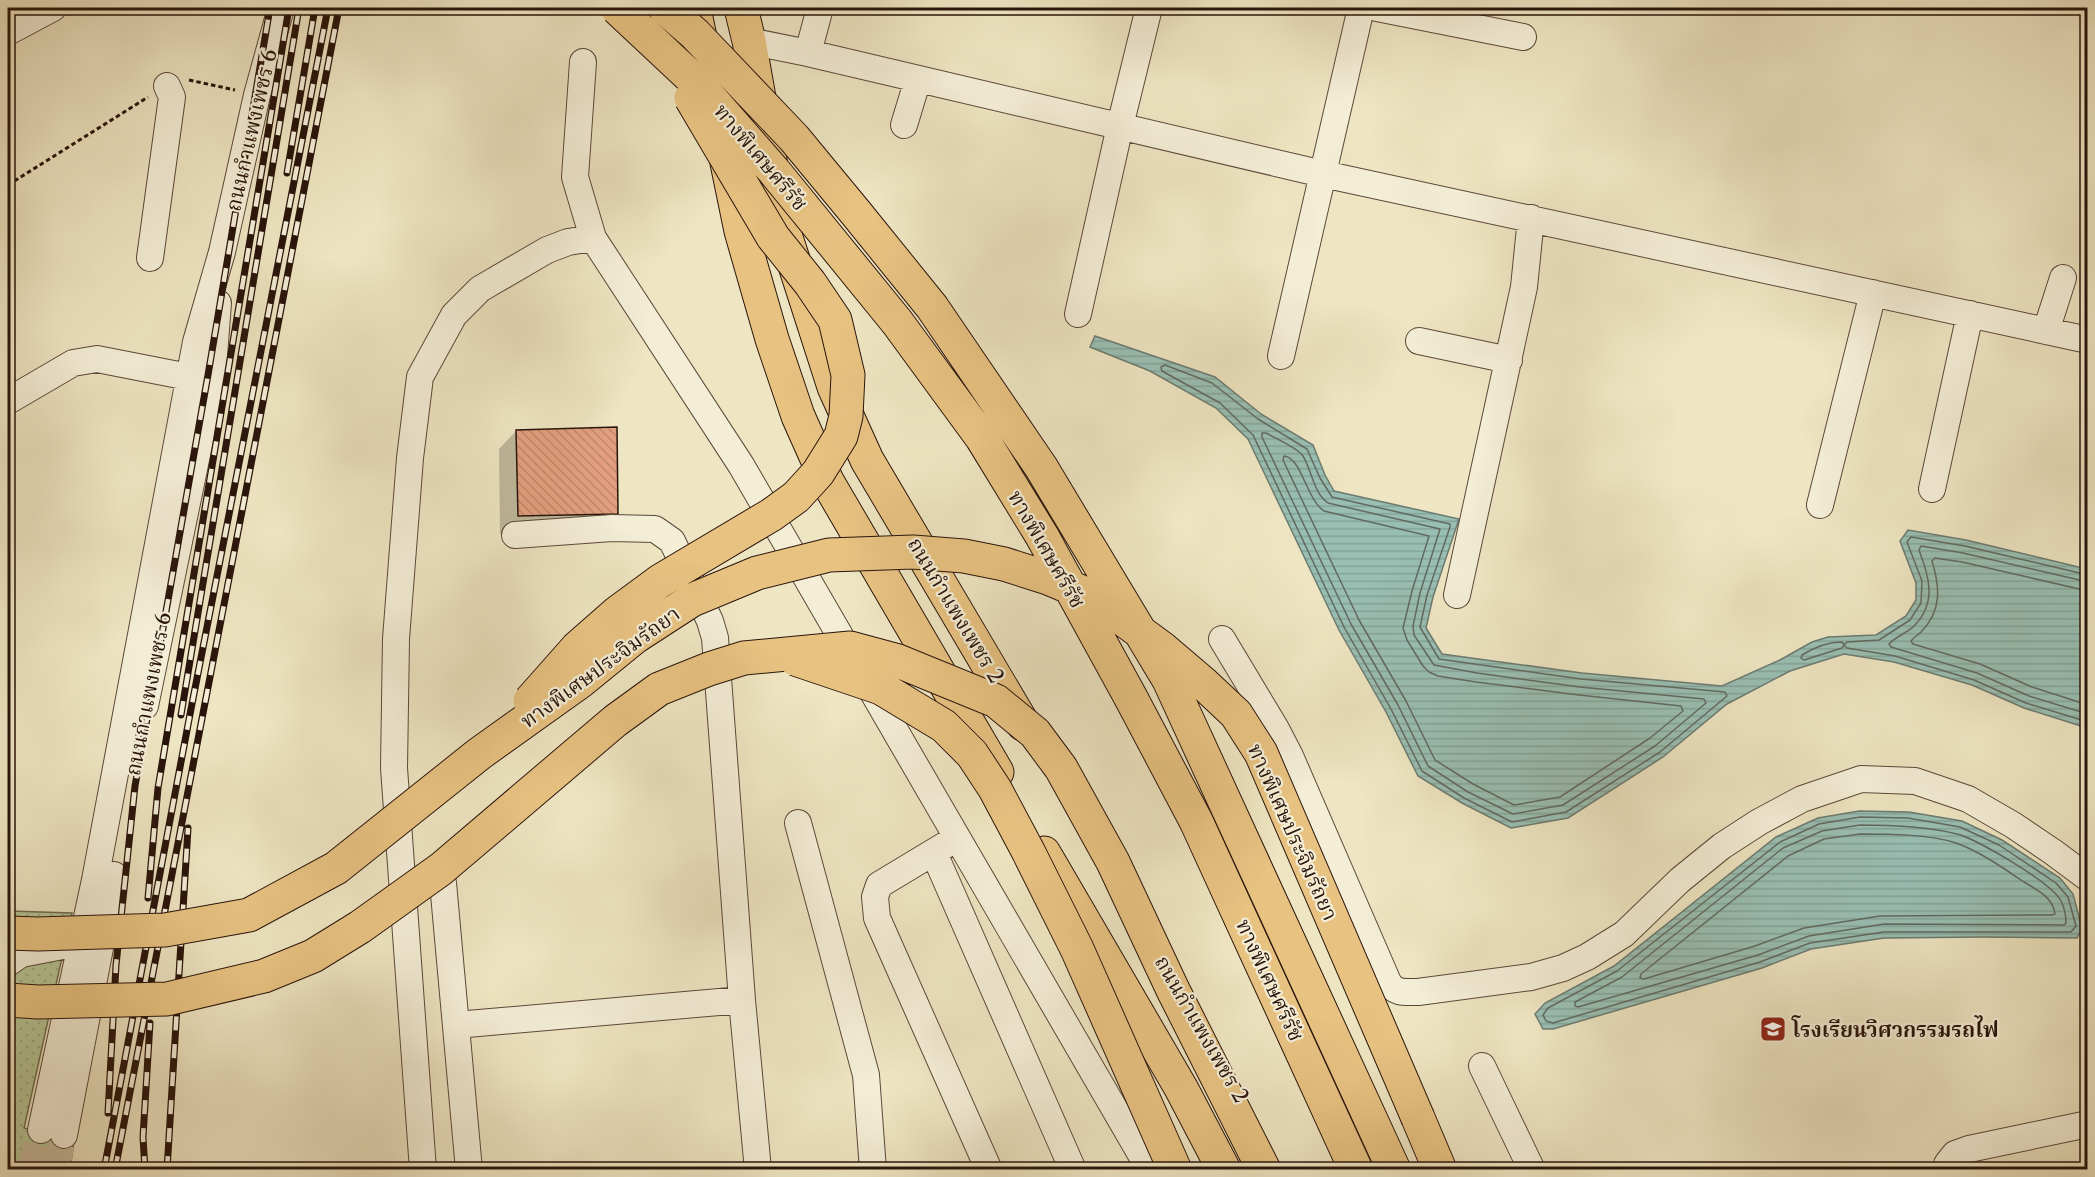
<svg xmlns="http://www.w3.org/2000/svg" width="2095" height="1177" viewBox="0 0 2095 1177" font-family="'Libre Caslon Text','Noto Serif Thai',serif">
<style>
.grass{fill:url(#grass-dots);stroke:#706c50;stroke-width:1.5}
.water{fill:url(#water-rules);stroke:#6c7b70;stroke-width:1.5}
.shadow{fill:#0003}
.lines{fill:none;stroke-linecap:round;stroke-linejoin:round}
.shore{stroke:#616a60;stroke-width:1.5}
.building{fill:url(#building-back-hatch);stroke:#29140b;stroke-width:1.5}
.minor-tunnel{stroke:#c7bb9d;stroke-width:26;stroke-dasharray:26 13;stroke-linecap:butt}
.minor-casing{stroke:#5a4839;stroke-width:28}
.major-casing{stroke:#29140b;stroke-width:35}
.highway-casing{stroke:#29140b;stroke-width:35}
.path{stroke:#29140b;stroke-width:3;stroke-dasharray:4.5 3;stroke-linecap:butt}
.minor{stroke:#f4eed7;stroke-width:26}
.major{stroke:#e7c281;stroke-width:33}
.highway{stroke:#e7c281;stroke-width:33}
.rail-casing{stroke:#29140b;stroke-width:7}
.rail{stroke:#f4eed7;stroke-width:4.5;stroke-dasharray:14;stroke-linecap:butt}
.highway-bridge-casing{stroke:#29140b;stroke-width:35;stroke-linecap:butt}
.highway-bridge{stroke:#e7c281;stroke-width:33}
.labels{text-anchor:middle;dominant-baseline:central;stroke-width:4.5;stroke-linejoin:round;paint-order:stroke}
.street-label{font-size:21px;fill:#29140b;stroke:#f4eed7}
.poi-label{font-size:21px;font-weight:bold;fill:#29140b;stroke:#f4eed7;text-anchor:start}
</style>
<defs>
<pattern id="grass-dots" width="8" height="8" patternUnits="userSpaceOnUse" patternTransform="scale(1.5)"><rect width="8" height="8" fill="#b6c595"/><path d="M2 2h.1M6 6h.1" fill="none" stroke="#9ca87f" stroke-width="1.8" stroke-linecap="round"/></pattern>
<pattern id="water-rules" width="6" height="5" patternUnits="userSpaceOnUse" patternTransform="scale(1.5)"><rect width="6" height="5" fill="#99bfb4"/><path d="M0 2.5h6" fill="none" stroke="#84a399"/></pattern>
<pattern id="building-back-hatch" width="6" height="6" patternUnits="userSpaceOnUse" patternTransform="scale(1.5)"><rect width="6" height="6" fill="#e19f7d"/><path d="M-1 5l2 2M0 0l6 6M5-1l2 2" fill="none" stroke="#c1886b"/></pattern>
</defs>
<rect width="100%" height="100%" fill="#eee5c2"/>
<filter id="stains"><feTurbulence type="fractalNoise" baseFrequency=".00333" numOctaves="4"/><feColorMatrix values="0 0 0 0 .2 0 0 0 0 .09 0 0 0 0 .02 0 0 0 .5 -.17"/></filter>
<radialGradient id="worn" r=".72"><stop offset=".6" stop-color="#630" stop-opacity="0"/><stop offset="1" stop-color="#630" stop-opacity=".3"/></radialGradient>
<!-- grass -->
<path class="grass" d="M8 911 72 913 24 1128 74 1141 70 1169 8 1170Z"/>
<!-- water -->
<path class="water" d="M1095 336 1215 377 1261 414 1313 445 1325 475 1334 491 1459 519 1433 597 1426 628 1442 654 1582 673 1722 686 1780 660 1812 642 1828 637 1876 635 1906 616 1916 600V583L1900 541 1908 530 1966 540 2087 569V728L2024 708 1972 685 1894 662 1844 654 1790 671 1727 704 1663 757 1568 818 1511 828 1462 803 1418 776 1386 712 1339 630 1248 439 1216 408 1150 371 1090 347Z
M1859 811 1909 812 1962 821 2002 840 2060 878 2073 894 2082 928 2077 938 1984 937 1884 938 1811 949 1762 968 1553 1029H1543L1535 1014 1545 1003 1614 966 1776 837 1818 818Z"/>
<!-- shadow -->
<path class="shadow" d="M516 431 617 513 599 531 500 534 499 449Z"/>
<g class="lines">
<!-- shore -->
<path class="shore" d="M1165 365 1212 383 1258 419 1307 449 1320 478 1332 497 1450 524V527L1427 595 1420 627 1439 659 1581 679 1725 692 1727 696 1660 752 1566 812 1512 822 1464 798 1422 771 1391 709 1344 627 1253 435 1220 403 1162 371 1161 367Z
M1262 433H1266C1275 438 1298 448 1303 456 1312 471 1313 492 1328 503L1440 529 1420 593 1413 626 1414 635 1434 665 1477 673 1580 687 1704 699 1706 703 1655 746 1563 805 1513 814 1468 792 1428 766 1398 705 1351 624 1262 437Z
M1284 456C1302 458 1306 499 1324 511L1429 536 1412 591 1403 628 1407 640 1423 666 1429 672 1438 676 1476 682 1579 695 1681 706 1683 711 1650 738 1560 797 1514 805 1473 784 1435 760 1406 701 1359 620 1283 460Z
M2088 575 1965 546 1911 537 1907 542 1922 581 1921 603 1910 620 1879 640 1847 642 1844 645 1847 648 1895 656 1974 680 2026 703 2088 722
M2088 582 1963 553 1921 546 1919 550C1929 576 1937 602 1915 625 1908 633 1896 636 1889 644L1891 647 1977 673 2029 696 2088 714
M2088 591 1962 562 1935 558 1932 561C1940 587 1942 611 1921 632 1918 635 1914 637 1911 641L1913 644 1980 664 2032 687 2088 705
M1842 642 1844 645 1842 648 1804 660 1801 658 1802 655C1815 647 1827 642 1842 642Z
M1860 817 1908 818 1960 827 1999 845 2056 883 2068 897 2076 926 2071 932H1884L1810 943 1760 962 1553 1023 1546 1021 1543 1015 1548 1008 1617 971 1780 842 1819 824Z
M1860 825C1892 825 1925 826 1957 834 1977 839 2052 883 2061 901 2064 907 2066 916 2066 923L2064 925 1884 924 1809 936 1758 955 1578 1007 1575 1006V1002L1622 977 1783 848 1822 831Z
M1860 834C1889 834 1929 834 1956 843 1981 852 2003 868 2024 882 2037 890 2053 897 2055 914L2052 915 1880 916 1804 928 1755 946 1644 979 1640 978 1641 974 1788 856 1824 839Z"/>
</g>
<!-- building -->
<path class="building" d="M617 427 618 514 518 516 516 430Z"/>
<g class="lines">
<!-- minor-tunnel -->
<path class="minor-tunnel" d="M31 1170 41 1130
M56 1170 64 1135"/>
<defs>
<path id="minor" d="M1377 8 1523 37
M8 32 53 8
M749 41 808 53 1323 174 2088 340
M808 53 820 8
M583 62 575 177 593 238 741 465 1150 1170
M904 125 918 79
M150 258 172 97 167 86
M1078 314 1120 126 1149 8
M2046 331 2063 278
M1419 341 1509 360
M1281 356 1361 8
M8 401 73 363 97 359 204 380
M1932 489 1970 314
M1820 505 1873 293
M515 535 612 528 655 529 672 541 710 621 715 638 742 1000 758 1170
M1457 595 1524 287 1531 218
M1222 639 1276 729 1290 756 1388 982C1395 994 1405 992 1418 992L1531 977 1563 968 1587 957 1624 934 1680 880 1722 846 1759 822 1802 799 1861 779 1915 781 1968 799 2013 825 2053 852 2088 878
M145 706 212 382 218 303
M798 823 866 1075 873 1170
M957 838 879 885 875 897 877 918 989 1170
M934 853 1073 1170
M443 883 469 1170
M8 963 21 954 73 944
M456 1025 742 1000
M1482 1066 1532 1170
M41 1130 95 880 196 342 222 252 257 95 281 8
M64 1135 114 875
M423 1170 394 768 396 639 410 458 420 377 454 315 480 289 547 250 568 242 593 238
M1947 1170V1164L1955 1154 1969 1149 2088 1124"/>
<path id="major" d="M694 8 704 57
M741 8 749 41 781 222 834 387 867 460 1023 724
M727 163 741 231 772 339 798 416 827 481 997 772
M1044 853 1181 1088 1224 1170"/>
<path id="highway" d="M1418 1118 1440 1170"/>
</defs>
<!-- minor casing -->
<use href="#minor" class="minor-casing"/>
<!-- major casing -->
<use href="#major" class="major-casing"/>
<!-- highway casing -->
<use href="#highway" class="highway-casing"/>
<!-- path -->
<path class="path" d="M189 80 235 90
M8 185 148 97"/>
<!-- minor -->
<use href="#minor" class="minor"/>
<!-- major -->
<use href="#major" class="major"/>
<!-- highway -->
<use href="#highway" class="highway"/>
<defs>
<path id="rail" d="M287 173 315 8
M181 715 299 8
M148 898 158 788 289 8
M108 1113 116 965 135 786 208 375 270 8
M104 1170 191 709 328 8
M115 1170 339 8
M145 1170 143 1137 150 1023
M167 1170 188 828"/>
</defs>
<!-- rail casing -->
<use href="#rail" class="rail-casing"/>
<!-- rail -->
<use href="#rail" class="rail"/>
<defs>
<path id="highway-bridge" d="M617 8 697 83 774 171 897 322 982 438 1042 536 1131 698 1196 821 1356 1170
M665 8 695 34 794 138 856 213 932 307 1041 467 1169 680 1394 1170
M795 659 881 688 944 726 972 754 995 789 1028 851 1077 949 1175 1170
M530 701 577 648 618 612 660 581 771 515 796 497 818 473 841 436 846 416 848 375 835 320 810 283 773 237 691 98
M8 933 38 934 165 930 249 915 336 868 479 754 581 681 635 637 692 600 757 573 829 555 913 552 964 556 1004 564 1048 578 1091 596 1162 648 1203 683 1236 714 1261 753 1418 1118
M8 1000 38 1002 167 999 264 976 313 956 360 927 441 869 615 721 659 689 709 669 744 658 850 648 898 661 996 701 1035 733 1061 768 1113 862 1173 990 1264 1170"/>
</defs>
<!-- highway-bridge casing -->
<use href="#highway-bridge" class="highway-bridge-casing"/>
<!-- highway-bridge -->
<use href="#highway-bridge" class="highway-bridge"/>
</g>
<!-- icons -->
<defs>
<symbol id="university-square" viewBox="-11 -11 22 22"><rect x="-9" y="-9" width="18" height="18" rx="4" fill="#8f2418" stroke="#f4eed7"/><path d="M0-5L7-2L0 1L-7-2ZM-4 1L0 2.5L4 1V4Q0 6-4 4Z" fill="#fff"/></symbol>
</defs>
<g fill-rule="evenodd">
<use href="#university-square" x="1758" y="1014" width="30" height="30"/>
</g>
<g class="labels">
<!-- street labels -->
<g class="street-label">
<text transform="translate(251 130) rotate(-77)">ถนนกำแพงเพชร 6</text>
<text transform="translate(761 157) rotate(50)">ทางพิเศษศรีรัช</text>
<text transform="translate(1047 549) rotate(60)">ทางพิเศษศรีรัช</text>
<text transform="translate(956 610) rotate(59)">ถนนกำแพงเพชร 2</text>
<text transform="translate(600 667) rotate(-36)">ทางพิเศษประจิมรัถยา</text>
<text transform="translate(148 694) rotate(-79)">ถนนกำแพงเพชร 6</text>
<text transform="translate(1293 832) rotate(66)">ทางพิเศษประจิมรัถยา</text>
<text transform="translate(1270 980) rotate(65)">ทางพิเศษศรีรัช</text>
<text transform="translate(1202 1029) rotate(60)">ถนนกำแพงเพชร 2</text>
</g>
<!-- poi labels -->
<g class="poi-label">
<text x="1792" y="1029">โรงเรียนวิศวกรรมรถไฟ</text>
</g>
</g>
<!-- margin -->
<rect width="2095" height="1177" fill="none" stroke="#eee5c2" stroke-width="30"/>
<rect x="9" y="9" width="2077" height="1159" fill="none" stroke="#29140b" stroke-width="3"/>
<rect x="15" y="15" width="2065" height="1147" fill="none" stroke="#29140b" stroke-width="1.5"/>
<rect width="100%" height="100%" filter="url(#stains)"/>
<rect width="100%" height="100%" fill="url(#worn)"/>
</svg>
